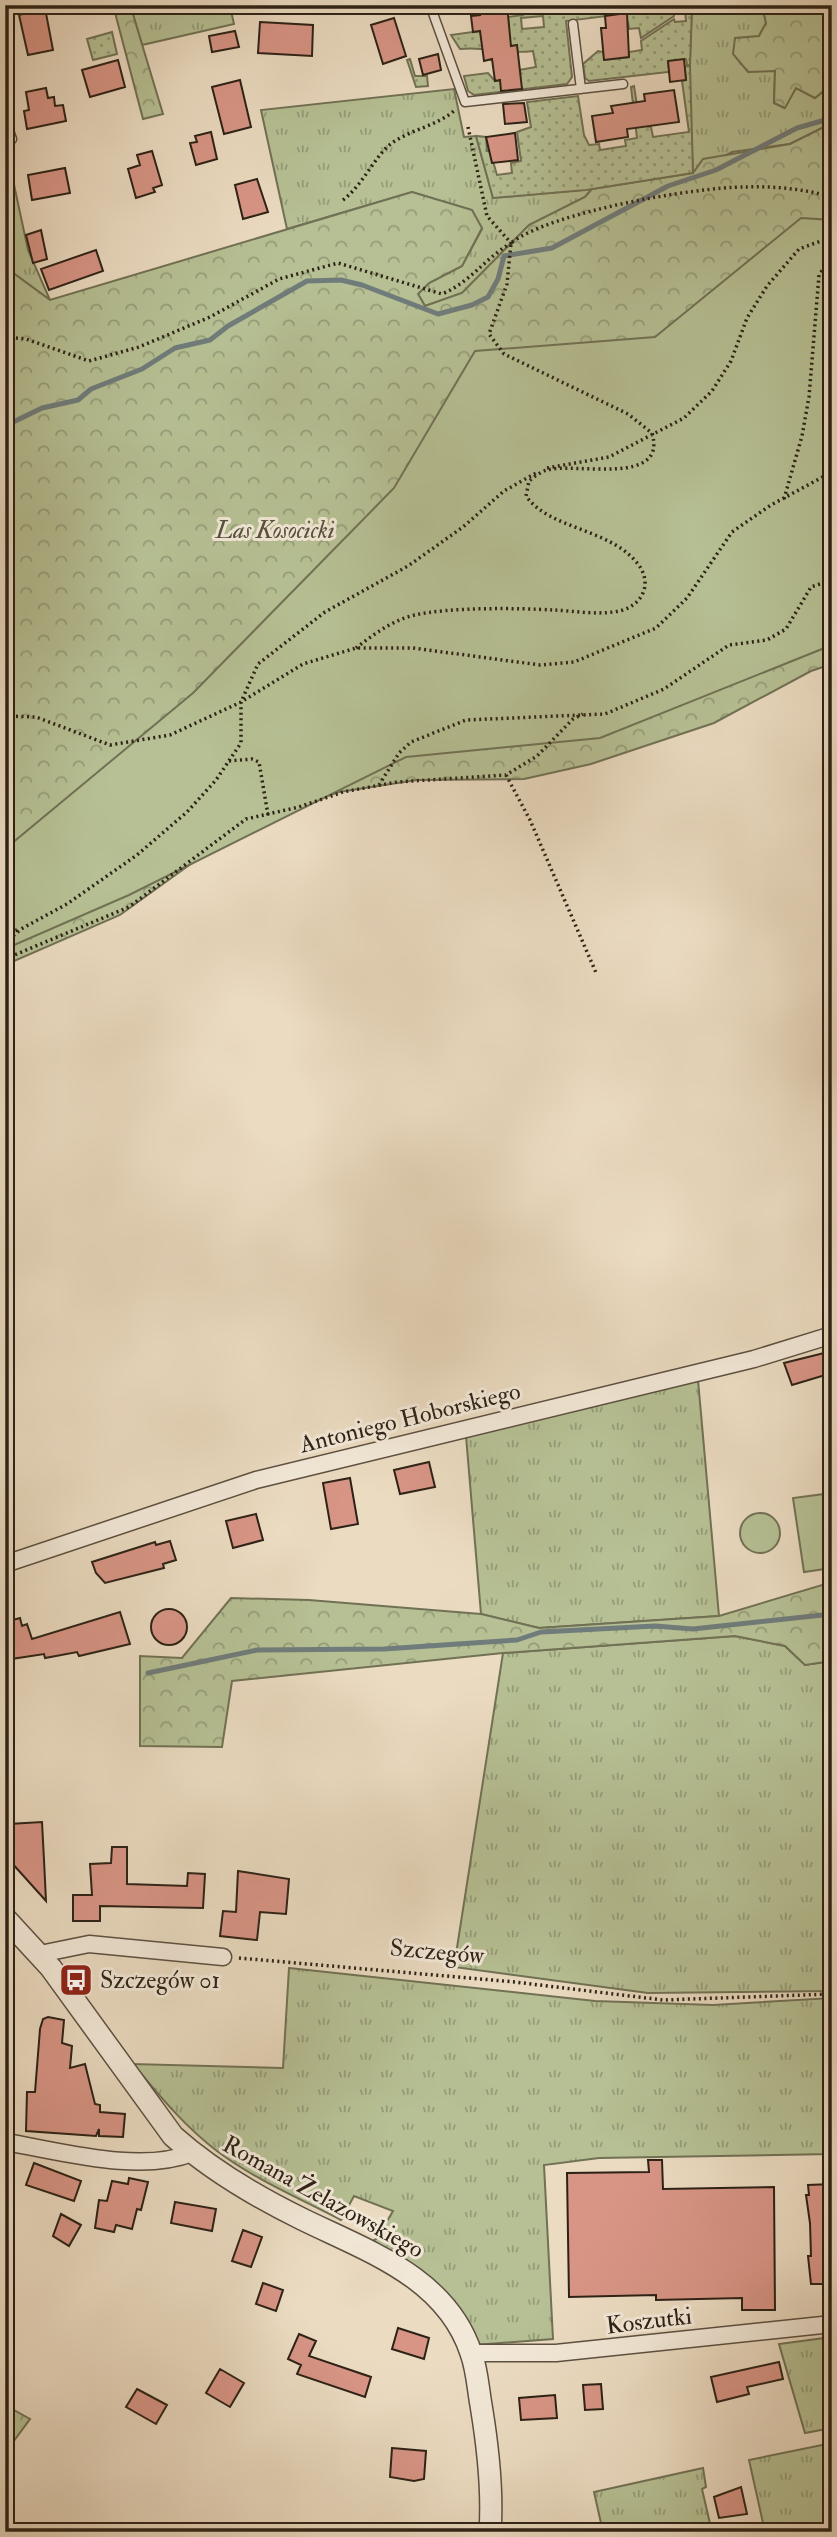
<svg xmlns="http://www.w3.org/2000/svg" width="837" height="2537" viewBox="0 0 837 2537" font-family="'IM FELL Double Pica',serif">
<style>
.grass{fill:url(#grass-tufts);stroke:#717155;stroke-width:2}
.forest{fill:url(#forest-crowns);stroke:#717155;stroke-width:2}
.garden{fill:url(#garden-dots);stroke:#717155;stroke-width:2;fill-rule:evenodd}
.pitch{fill:#b6c094;stroke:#717155;stroke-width:2}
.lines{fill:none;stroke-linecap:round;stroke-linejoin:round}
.stream{stroke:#707c7b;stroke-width:5}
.building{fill:#d89586;stroke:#2c2216;stroke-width:2}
.service-casing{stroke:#5c5041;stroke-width:11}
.minor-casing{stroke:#5c5041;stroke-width:19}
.tertiary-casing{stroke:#5c5041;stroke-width:24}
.path{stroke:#2c2216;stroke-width:3.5;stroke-dasharray:2 3.5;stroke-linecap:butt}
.service{stroke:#f2e8d7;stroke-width:8}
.minor{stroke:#f2e8d7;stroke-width:16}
.tertiary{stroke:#f2e8d7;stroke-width:21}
.labels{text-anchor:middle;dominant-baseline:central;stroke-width:6;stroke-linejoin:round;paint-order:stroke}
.park-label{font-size:24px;font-style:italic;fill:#55513c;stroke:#f2e8d7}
.street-label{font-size:24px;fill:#2c2216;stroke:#f2e8d7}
.poi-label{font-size:24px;fill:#2c2216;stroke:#f2e8d7;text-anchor:start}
</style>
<defs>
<pattern id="grass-tufts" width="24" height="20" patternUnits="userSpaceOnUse" patternTransform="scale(1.75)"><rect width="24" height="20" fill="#b6c094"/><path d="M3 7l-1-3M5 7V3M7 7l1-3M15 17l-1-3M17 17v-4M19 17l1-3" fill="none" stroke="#949c78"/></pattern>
<pattern id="forest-crowns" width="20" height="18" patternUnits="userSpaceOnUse" patternTransform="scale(1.75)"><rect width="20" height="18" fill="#b6c094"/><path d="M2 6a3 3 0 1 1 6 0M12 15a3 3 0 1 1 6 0" fill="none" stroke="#949c78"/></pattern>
<pattern id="garden-dots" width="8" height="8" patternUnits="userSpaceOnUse" patternTransform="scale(1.75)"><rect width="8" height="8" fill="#b6c094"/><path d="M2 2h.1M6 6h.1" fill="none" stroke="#949c78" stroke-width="1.8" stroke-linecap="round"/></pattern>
</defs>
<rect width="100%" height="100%" fill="#ebdbc1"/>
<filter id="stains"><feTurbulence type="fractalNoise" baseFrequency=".00286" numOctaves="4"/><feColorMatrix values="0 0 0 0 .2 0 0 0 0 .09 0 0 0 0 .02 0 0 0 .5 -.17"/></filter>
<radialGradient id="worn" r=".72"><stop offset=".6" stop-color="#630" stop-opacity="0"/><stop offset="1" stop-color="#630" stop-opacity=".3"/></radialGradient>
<!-- grass -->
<path class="grass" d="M692 5H762L766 23 759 36 775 71 774 103 784 108 796 88 815 98 832 84V123L790 144 732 152 693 173 689 87Z
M132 11H231L234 24 142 45Z
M454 89 464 137 476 136 493 198 592 189 585 197 529 225 462 293 425 306 418 294 429 283 462 266 482 229 472 210 412 192 287 229 261 110Z
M7 152 28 250 50 300 5 267Z
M698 1380 719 1616 539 1628 481 1614 466 1436Z
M735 1636 785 1646 805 1665 832 1661 831 1991 648 1993 454 1967 503 1653Z
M289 1968 595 2001 713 2005 832 1998V2154L599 2158 544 2165 553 2339 474 2345 450 2297 369 2244 377 2238 393 2211 354 2196 341 2220C299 2198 254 2179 217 2151 184 2126 159 2095 133 2064L283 2068Z
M832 2337V2428L805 2433 779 2344Z
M832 2443V2532H765L749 2460Z
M703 2468 706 2487 702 2489 712 2532H603L594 2492Z"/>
<!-- forest -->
<path class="forest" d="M113 5H230L231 11H132L163 114 143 119Z
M762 5H832V84L815 98 796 88 785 108 774 103 775 71 748 72 733 54 735 38 759 36 766 23Z
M832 123V664L811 671 714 723 591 764 524 779 417 780 339 792 245 825 120 915 5 965V267L50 300 412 192 472 210 482 228 462 266 429 283 418 294 425 306 462 293 529 225 585 197 592 189 693 173 703 159 790 144Z
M832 1582V1661L805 1665 785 1646 735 1636 503 1653 232 1681 222 1747 140 1746V1656L182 1658 231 1598 309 1600 481 1614 539 1628 719 1616Z
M5 2405 30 2419 5 2453Z"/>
<!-- garden -->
<path class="garden" d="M522 5H542L544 12 594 5H625L627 14 692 6 690 65H687L686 59 668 61 669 68 690 66 693 173 586 190 493 198 476 136 486 137 487 151H490L497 175 512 173 511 163 521 161 517 132 531 127 527 102 578 96 584 135 589 145 599 144 600 150 626 146 625 140 637 138 631 87 634 86 640 125 651 127 653 137 689 132 682 81 686 80 685 70 589 81 585 78 583 64 598 51 603 52 605 60 629 57V52L642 50 641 41 674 19 675 22 686 21 685 11 674 12V16L641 38 639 28 629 29 628 22 615 24 614 15 566 21 572 77 567 84 474 95 468 91 464 76 488 73 495 81 520 78 519 70 536 67 533 51C506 55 486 46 460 49L451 35 509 27 508 17 523 15ZM543 16 544 27 522 29 521 18Z
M112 32 117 54 93 60 87 39Z
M410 59 415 76H427L428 86 416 87 407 60Z"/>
<!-- pitch -->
<path class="pitch" d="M801 218 832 220V645L600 738 406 757 129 895 5 949V849L193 693 394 488 475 351 655 337Z
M832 1493V1568L804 1572 793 1498Z
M740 1533a20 20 0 1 1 40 0a20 20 0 1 1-40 0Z"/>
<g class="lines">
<!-- stream -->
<path class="stream" d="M5 426 42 408 78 400 91 389 142 369 175 348 210 340 228 326 307 281 341 280 362 285 438 314 472 305 488 297 498 279 504 256 552 248 668 186 716 170 797 128 832 118
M148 1673 257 1650 384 1649 517 1640 541 1632 655 1626 693 1629 832 1614"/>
</g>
<!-- building -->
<path class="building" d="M479 5H507L511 46 517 45 522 89 501 91 500 80 495 81 492 59 484 61 480 31 473 32 471 16 480 15Z
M45 8 53 50 28 55 19 15Z
M627 13 629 57 604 60 601 28H606L605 16Z
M394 18 406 56 383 64 371 25Z
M260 22 313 25 312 56 258 53Z
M235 31 239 47 212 52 209 36Z
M438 54 441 70 423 75 419 59Z
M684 59 686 80 670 82 668 61Z
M118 60 125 87 90 97 82 70Z
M240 80 251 127 224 134 212 87Z
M46 88 48 98 54 97 55 106 63 105 66 121 27 129 24 111 29 110 26 92Z
M674 90 679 122 627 129 628 137 596 142 592 116 613 113 611 106 645 101 644 94Z
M524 103 527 122 505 124 503 104Z
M211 132 217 159 196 165 190 143 197 142 195 136Z
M515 133 518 160 492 163 486 137Z
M152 151 162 185 153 188 155 192 136 198 128 169 140 165 137 155Z
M65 168 70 193 32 200 28 175Z
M257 179 268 212 243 219 235 185Z
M41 230 47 259 33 263 26 235Z
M96 250 103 271 49 290 41 269Z
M832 1351V1373L792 1385 784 1363Z
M429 1462 435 1487 400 1494 394 1470Z
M350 1478 358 1524 331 1529 323 1483Z
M256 1514 263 1540 233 1548 226 1521Z
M170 1541 176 1560 163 1564 164 1568 105 1583 96 1573 92 1562 155 1542 156 1545Z
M151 1627a18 18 0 1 1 36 0a18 18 0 1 1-36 0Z
M120 1612 130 1644 79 1656 77 1652 45 1658 44 1654 11 1659 10 1655 5 1657V1622L20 1618 22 1626 27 1624 32 1639Z
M42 1822 44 1860 46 1901 11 1862 9 1824Z
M112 1847H127V1884L187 1886 188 1873 205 1874 203 1908 100 1906V1921H73V1895H92L90 1864 111 1863Z
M238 1871 289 1879 286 1914 260 1912 257 1940 220 1936 223 1911 236 1912Z
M48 2017 64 2020 62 2043 72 2046 70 2068 85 2064 95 2104 100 2105V2112L125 2114 123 2137 99 2136V2129L96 2136 26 2131 27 2092H35L40 2029 43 2019Z
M648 2160H662L663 2189 774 2187 775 2310H742V2298L656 2300V2295L569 2297 567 2173 649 2172Z
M34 2163 81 2181 74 2201 26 2185Z
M129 2178 148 2182 141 2210 137 2209 132 2229 116 2225 114 2232 95 2228 99 2200 107 2201 112 2181 128 2184Z
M832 2184V2284H811L808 2256H811L810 2223 806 2195H809L808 2185Z
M175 2202 216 2209 212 2231 171 2223Z
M61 2214 81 2225 69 2246 53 2236Z
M243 2230 262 2237 251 2267 232 2261Z
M263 2283 283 2290 276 2311 256 2304Z
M398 2328 429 2338 424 2359 392 2349Z
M299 2334 316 2341 309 2356 371 2377 365 2397 297 2374 301 2365 288 2359Z
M779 2362 783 2379 747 2387 749 2394 717 2402 711 2377Z
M220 2369 244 2383 230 2407 206 2393Z
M601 2384 603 2409 585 2410 583 2385Z
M137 2389 167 2405 156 2424 126 2407Z
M555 2395 557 2418 521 2420 519 2398Z
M392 2448 426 2451 424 2479 414 2481 390 2477Z
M741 2487 747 2514 719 2518 714 2497Z"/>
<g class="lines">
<defs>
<path id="service" d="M430 5 465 102 623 84
M573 24 581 89
M5 119 12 139"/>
<path id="minor" d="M5 1564 256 1480 754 1359 832 1335
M40 1954 89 1944 223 1957
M5 2142C61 2151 139 2174 192 2153
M471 2353H556L832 2324"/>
<path id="tertiary" d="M5 1918 51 1968 173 2136C210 2169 257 2197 302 2219 367 2251 446 2277 471 2353 477 2369 478 2388 481 2405 488 2447 493 2490 490 2532"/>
</defs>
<!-- service casing -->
<use href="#service" class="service-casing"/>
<!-- minor casing -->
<use href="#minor" class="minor-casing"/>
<!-- tertiary casing -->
<use href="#tertiary" class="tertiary-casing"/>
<!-- path -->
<path class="path" d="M343 200C364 184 375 155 392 143 412 129 437 126 455 110
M5 337 26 339 89 361 139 347 210 317 279 279 338 263 442 294C472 281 483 260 511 243L487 216 468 127
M547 468 609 457 684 418 712 391 731 361 747 318 767 286 799 249 832 237
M784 499 802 436 809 397 819 275 832 256
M356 648C374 634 393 620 415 615 449 607 518 608 554 610 575 611 602 616 623 610 644 603 652 582 638 564 610 528 550 530 526 496L529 481C534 477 540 472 547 470 575 462 668 487 652 433L628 414 504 354 489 334 507 284 511 243C551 212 694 187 746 187 775 186 804 189 832 197
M5 716 36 717 110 745 170 735 241 702 303 664 356 648H413L540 665 574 662 656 628 687 598 732 532 771 505 832 472
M229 761 252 759 259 762 268 815
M506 775 530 820 597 975
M379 785 399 753 411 742 466 720 605 714 664 689 729 645 767 640 786 629 811 587 832 580
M5 934 17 930
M5 943 21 929 67 904 137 855 187 812 216 780 241 743V702L258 664 325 612 408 566 463 527 504 491 536 473
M5 959 129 907 246 819 299 807 343 792 397 782 506 775 537 756 573 719 583 714
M5 1674H10
M239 1958 515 1982 663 2000 832 1994"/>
<!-- service -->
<use href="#service" class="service"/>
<!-- minor -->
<use href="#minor" class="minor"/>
<!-- tertiary -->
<use href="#tertiary" class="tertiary"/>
</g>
<!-- icons -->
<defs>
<symbol id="bus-square" viewBox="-11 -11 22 22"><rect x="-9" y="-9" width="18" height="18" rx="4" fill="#8f2418" stroke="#f2e8d7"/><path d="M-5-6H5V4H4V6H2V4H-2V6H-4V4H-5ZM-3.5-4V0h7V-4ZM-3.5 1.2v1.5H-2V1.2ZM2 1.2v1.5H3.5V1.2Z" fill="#fff"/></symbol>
</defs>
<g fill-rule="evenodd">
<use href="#bus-square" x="57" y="1961" width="38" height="38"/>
</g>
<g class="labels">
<!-- park labels -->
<g class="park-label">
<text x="275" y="530">Las Kosocicki</text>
</g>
<!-- street labels -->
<g class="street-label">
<text transform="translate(410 1418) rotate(-14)">Antoniego Hoborskiego</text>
<text transform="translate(437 1952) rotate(5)">Szczegów</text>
<text transform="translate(323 2197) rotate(29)">Romana Żelazowskiego</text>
<text transform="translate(649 2321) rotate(-7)">Koszutki</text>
</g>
<!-- poi labels -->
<g class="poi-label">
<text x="100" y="1980">Szczegów 01</text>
</g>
</g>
<!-- margin -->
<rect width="837" height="2537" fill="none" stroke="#ebdbc1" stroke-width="28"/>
<rect x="7" y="7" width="823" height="2523" fill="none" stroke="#2c2216" stroke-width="3.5"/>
<rect x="14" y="14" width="809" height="2509" fill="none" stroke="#2c2216" stroke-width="2"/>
<rect width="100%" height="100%" filter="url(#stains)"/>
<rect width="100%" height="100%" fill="url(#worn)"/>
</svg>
